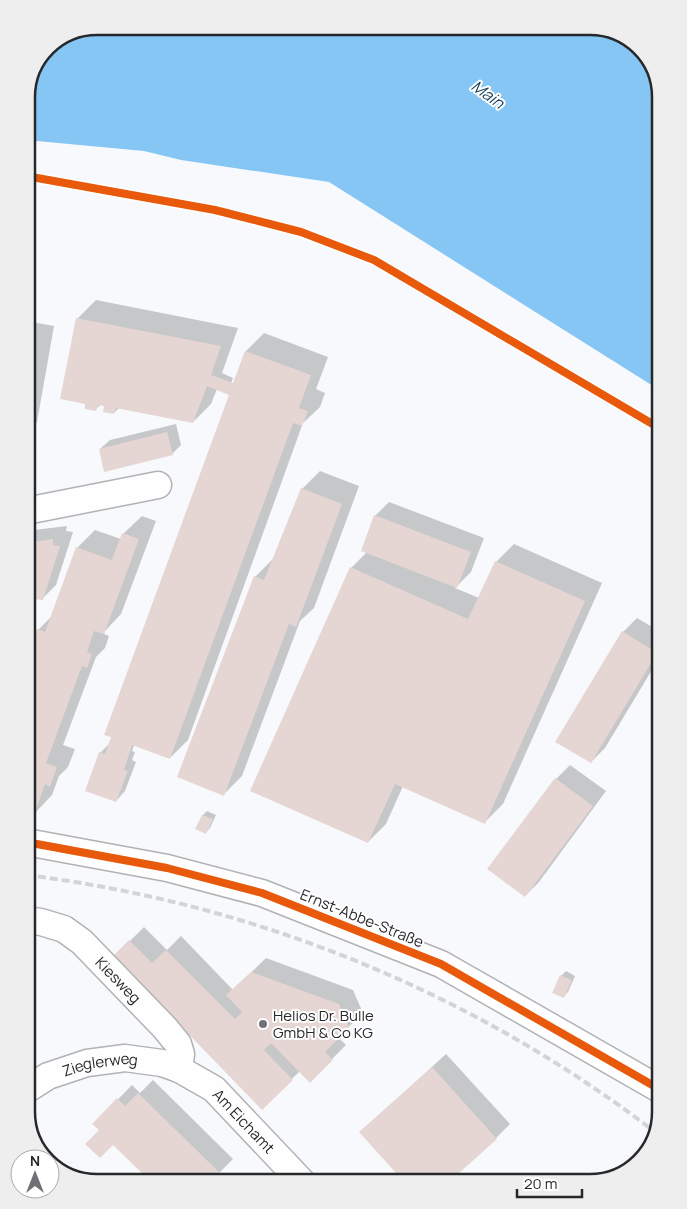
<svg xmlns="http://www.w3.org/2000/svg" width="687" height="1209" viewBox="0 0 687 1209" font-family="Manrope,sans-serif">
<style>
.water{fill:#85c6f5}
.shadow{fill:#0003}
.building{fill:#e5d6d3}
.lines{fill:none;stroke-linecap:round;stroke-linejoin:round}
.street-casing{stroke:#b0b2b4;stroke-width:29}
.street{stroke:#fefeff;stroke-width:26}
.rail{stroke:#d3d4d4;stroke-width:4;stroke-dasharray:8 4;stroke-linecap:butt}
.cycleway-casing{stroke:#fff;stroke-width:11}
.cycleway{stroke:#e8590c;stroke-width:8}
.poi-dot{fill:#707174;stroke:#fff;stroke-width:2}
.labels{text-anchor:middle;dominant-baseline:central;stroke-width:4;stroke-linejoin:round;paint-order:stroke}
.street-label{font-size:15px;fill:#27282b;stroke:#fff}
.poi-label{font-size:15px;fill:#27282b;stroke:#fff;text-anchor:start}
.water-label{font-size:16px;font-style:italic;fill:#1b415c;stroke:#fff}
.rim{fill:none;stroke:#27282b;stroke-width:2.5}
</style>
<rect width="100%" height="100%" fill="#f8f9fc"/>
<!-- water -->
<path class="water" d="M97 26H595L630 38 654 66 661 97V391L329 182 181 160 144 151 26 140V92L47 47Z"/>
<!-- shadow -->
<path class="shadow" d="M96 300 238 328 222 373 233 378 229 389H232L246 351 264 333 328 357 316 389 325 393 320 407 303 423 188 740 170 758 134 745 132 751 135 752 132 760 136 762 125 791 116 801 86 790 100 753 110 743 112 737 106 735 232 390 228 393 217 389 211 404 193 422 119 408 114 413 105 411 106 405 101 404 96 409 86 408 87 403 62 398 78 318Z
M26 321 54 326 37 422 26 433Z
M176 424 181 445 172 454 100 449 110 440Z
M26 463H31L26 488Z
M320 471 359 486 314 608 300 621 242 776 224 794 255 577 273 559 302 489Z
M389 502 484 538 471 572 455 588 479 598 496 562 514 544 602 583 503 804 485 822 403 786 386 824 368 842 252 790 352 567 367 552 375 516Z
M142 516 156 521 121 614 105 631 104 634 109 636 105 648 96 657 63 745 75 749 68 767 59 776 52 795 34 814 38 630 52 616 77 548 95 530 121 539 123 534Z
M67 526 66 531 73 532 56 585 42 599 26 597V531Z
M637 618 661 632V655L605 748 591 762 623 632Z
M570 765 606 791 539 882 525 896 556 779Z
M207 811 216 815 210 828 206 832 197 828 203 815Z
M144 927 167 950 181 936 233 990 266 958 353 990 363 1013 338 1037 346 1045 310 1081 300 1071 262 1108 115 956Z
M566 971 575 976 568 992 564 996 561 976Z
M446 1054 510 1124 496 1138 434 1176 361 1132Z
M153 1080 233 1159 209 1183 149 1178 94 1124 132 1085 140 1093Z"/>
<!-- building -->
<path class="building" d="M76 318 221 346 211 375 233 383 245 351 311 375 299 408 308 411 302 426 293 423 170 759 132 745 124 770 128 771 116 802 85 791 99 752 105 754 111 737 104 735 229 395 207 386 193 423 116 408 114 414 103 412 104 406 98 405 96 411 85 409V404L60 399Z
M26 342 36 343 27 394H26Z
M167 432 173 455 104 472 99 449Z
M301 488 342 504 296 627 289 624 224 796 177 777 254 576 264 580Z
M374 515 471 552 457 588 361 551Z
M122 533 139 539 104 634 94 631 87 652 92 654 87 668 82 666 46 763 57 767 50 787 45 784 34 815 26 812V658L37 629 45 632 76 547 112 560Z
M53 539V545L60 546 43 600 26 598V543Z
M495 561 585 601 485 824 395 784 368 843 250 791 350 567 468 619Z
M622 631 657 653 591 763 555 742Z
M555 778 593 806 525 897 487 869Z
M202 815 213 819 206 834 195 829Z
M129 940 152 963 166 950 235 1019 242 1012 226 995 251 972 339 1004 349 1028 325 1052 333 1060 310 1083 271 1043 264 1050 293 1080 262 1110 113 956Z
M560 975 572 980 564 998 552 993Z
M432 1067 497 1139 448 1183H438L434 1178 428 1183H405L359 1132Z
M138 1093 220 1173 211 1183H143L147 1178 113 1145 100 1158 85 1144 99 1130 92 1124 117 1098 125 1106Z"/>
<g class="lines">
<defs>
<g id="street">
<path d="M26 511 158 485"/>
<path d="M26 842 167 868 262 893 441 964 661 1090"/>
<path id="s1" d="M26 920 41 922 64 929 82 942 165 1028 178 1044 181 1054 179 1069"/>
<path id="s2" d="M26 1090 48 1076 87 1063 125 1058 162 1063 179 1069 214 1089 303 1183"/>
</g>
</defs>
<!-- street casing -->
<use href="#street" class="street-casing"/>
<!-- street -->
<use href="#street" class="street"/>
<!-- rail -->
<path class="rail" d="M26 875C253 903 473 992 655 1132"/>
<defs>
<path id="cycleway" d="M26 176 215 210 301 232 374 260 661 429
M26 842 167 868 262 893 441 964 661 1090"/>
</defs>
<!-- cycleway casing -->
<use href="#cycleway" class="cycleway-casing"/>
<!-- cycleway -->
<use href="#cycleway" class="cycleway"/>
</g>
<!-- markers -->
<circle class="poi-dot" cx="263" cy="1024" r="5"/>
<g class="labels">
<!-- street labels -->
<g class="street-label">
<text transform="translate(362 918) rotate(22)">Ernst-Abbe-Straße</text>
<text stroke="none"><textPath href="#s1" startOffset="114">Kiesweg</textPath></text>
<text stroke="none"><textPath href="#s2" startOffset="80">Zieglerweg</textPath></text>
<text stroke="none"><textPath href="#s2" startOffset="245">Am Eichamt</textPath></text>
</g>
<!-- poi labels -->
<g class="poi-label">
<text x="273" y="1015">Helios Dr. Bulle<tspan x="273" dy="17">GmbH &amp; Co KG</tspan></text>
</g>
<!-- water labels -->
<g class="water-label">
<text transform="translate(488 94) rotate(36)">Main</text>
</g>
</g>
<!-- crop -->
<path d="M0 0H687V1209H0ZM97 35H590A62 62 0 0 1 652 97V1112A62 62 0 0 1 590 1174H97A62 62 0 0 1 35 1112V97A62 62 0 0 1 97 35Z" fill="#eee" fill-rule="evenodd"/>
<path class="rim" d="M97 35H590A62 62 0 0 1 652 97V1112A62 62 0 0 1 590 1174H97A62 62 0 0 1 35 1112V97A62 62 0 0 1 97 35Z"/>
<!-- north arrow -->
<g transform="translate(35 1174)"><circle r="24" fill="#ffffff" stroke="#a9a9aa"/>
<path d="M0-4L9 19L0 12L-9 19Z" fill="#707174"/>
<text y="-8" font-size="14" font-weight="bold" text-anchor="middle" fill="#27282b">N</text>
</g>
<!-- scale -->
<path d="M517 1189v8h65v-8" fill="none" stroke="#27282b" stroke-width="2.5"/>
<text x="524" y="1189" font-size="15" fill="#27282b" stroke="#ffffff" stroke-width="4" paint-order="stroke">20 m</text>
</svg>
